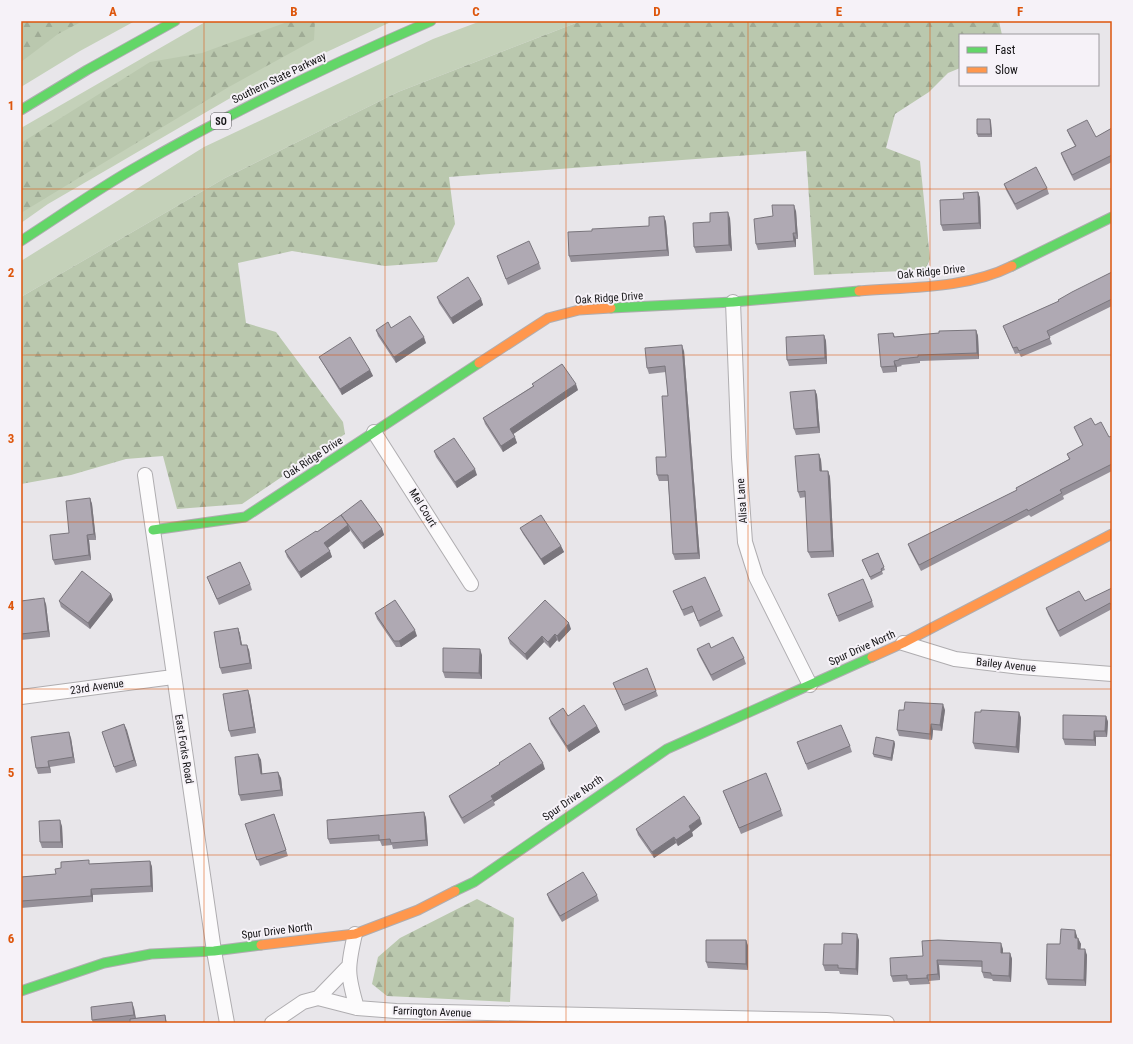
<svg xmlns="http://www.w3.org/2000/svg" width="1133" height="1044" viewBox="0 0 1133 1044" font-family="'Roboto Condensed',sans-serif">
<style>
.green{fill:#c4d1b9}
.forest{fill:url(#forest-firs)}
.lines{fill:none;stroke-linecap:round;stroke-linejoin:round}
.street-casing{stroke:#afadb0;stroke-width:16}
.fast-casing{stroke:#afadb0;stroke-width:11}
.slow-casing{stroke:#afadb0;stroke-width:11}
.street{stroke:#fcfbfc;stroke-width:14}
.fast{stroke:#63d668;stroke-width:9}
.slow{stroke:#ff974d;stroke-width:9}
.wall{fill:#96919a}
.shaded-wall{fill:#7a767d}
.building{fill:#afa9b3;stroke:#7a767d}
.grid{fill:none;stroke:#dd560c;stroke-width:1;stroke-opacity:0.55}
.labels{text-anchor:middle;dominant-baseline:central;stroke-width:4;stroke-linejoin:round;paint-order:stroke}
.shield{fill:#f6f2f8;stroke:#58575a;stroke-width:1}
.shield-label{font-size:10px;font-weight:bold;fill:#151416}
.street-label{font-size:11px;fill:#151416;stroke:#f6f2f8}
.neatline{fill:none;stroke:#dd560c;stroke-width:1.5}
.grid-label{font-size:13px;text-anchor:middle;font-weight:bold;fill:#dd560c}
</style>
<defs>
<pattern id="forest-firs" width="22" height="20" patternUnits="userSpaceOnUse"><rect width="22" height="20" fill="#bac8ae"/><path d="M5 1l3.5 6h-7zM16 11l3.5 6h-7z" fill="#9fab95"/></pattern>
</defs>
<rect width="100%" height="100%" fill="#e8e6ea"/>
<!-- green -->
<path class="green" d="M21 21H135L80 51 21 87Z
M207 21H393L239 93 48 204 21 223V128Z
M481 21H581L398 92 225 178 21 297V261L204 147 433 39Z"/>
<!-- forest -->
<path class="forest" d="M21 21H83L58 34 21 62Z
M290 21H315L314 40 227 88 21 213V143L150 62 202 53Z
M581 21H999L1002 35H960V68L948 73 929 92 895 114 886 148 920 161 930 259 925 270 814 275 806 151 449 177 455 224 437 262 385 266 292 251 238 263 246 323 276 332 343 422 345 434 242 504 177 509 163 456 126 459 71 475 21 484V297L225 178 398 92Z
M477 899 514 918 510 1002 387 996 372 984 378 957 400 938Z"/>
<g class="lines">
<defs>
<path id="street" d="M733 302 739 457 745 542 756 577 810 685
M374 432 471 584
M145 475 214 951 227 1023
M903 643 955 659 1021 667 1112 674
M21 697 173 677
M355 934C347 968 347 974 357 1008
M318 998 348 967
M272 1023 303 1002 318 998 357 1008 396 1011 826 1020 887 1023"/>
<path id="fast" d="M21 110 87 70 175 21
M21 241C58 217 95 191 133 169 229 113 329 65 431 21
M1012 266 1112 217
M611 308 733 302 859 291
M153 530 245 517 479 363
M455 891 474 882 667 749 872 657
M21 991 104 963 151 954 214 951 261 945"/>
<path id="slow" d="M859 291C910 287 966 289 1012 266
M479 363 548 318 579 310 611 308
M872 657 903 643 1112 534
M261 945 355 934 418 910 455 891"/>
</defs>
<!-- street casing -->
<use href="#street" class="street-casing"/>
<!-- fast casing -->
<use href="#fast" class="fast-casing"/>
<!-- slow casing -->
<use href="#slow" class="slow-casing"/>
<!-- street -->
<use href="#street" class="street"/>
<!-- fast -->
<use href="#fast" class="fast"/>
<!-- slow -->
<use href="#slow" class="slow"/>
</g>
<!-- wall -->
<path class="wall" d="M990 119 991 122 992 137H978L977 134Z
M1112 128V162L1074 181 1063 159 1061 153 1075 146 1069 135 1067 130 1096 137Z
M1004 184 1047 188 1049 194 1017 210 1006 190Z
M978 192 980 198 981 229 943 231 941 225Z
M796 211 798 239H796V247L758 250 756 244 773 216Z
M664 216 666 222 669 256 571 262 569 256 592 231 649 226Z
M730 218 732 251 696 253 694 247 710 222Z
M497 256 539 263 541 269 508 285Z
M1112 272V306L1049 337 1052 344 1021 357 1019 353 1015 354 1003 326 1059 301Z
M437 297 481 299 483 305 453 324 439 303Z
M391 328 426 343 396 363 378 336 376 330Z
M976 330 978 336 979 359 920 361V363L901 365 902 366 897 367V372L883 373 881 367 893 333 895 337Z
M824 335 826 341 827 364 789 366 787 360Z
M684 351 700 559 675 560 673 554 668 481H659L657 475 666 457 668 396 666 372 649 374 647 368Z
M319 357 370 370 373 376 342 395 322 362Z
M532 384 578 390 513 434 517 443 503 452 485 424 483 418 533 386Z
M815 390 817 395 820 433 796 435 794 429Z
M1095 425 1109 437 1112 436V471L1063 496 1064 499 1031 517 1029 515 921 571 910 550 908 544 1017 490 1016 488 1069 459 1067 454 1083 446 1074 427Z
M434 451 477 475 457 488 436 457Z
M819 454 821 460 822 471H828L830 477 834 557 811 558 808 552 806 497 800 498 798 492Z
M90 498 92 504 96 540H89L91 560 55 565 53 560 69 533Z
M341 515 382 529 384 535 364 549 350 530V531L328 548 332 557 301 578 287 557 285 551 317 532Z
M520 528 561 546 564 552 544 565 523 534Z
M878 553 885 570 882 571 883 574 871 580 862 560Z
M207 577 250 584 252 590 219 605Z
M1112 588V609L1060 637 1048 614 1046 608 1085 601Z
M673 591 720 610 723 616 700 627 694 612 684 616Z
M111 594 113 600 90 629 61 607 59 601Z
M828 594 872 601 874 607 839 622Z
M21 601 46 604 50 637 21 640Z
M375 613 417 636 401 647H396L377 619Z
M238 628 240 634 242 645 249 650 252 669 222 674 220 668Z
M571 629 559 642 557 640 550 648 544 642 527 660 510 644 508 638Z
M711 648 744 658 746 664 713 681 699 655 697 649Z
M482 655V679L445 678 443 672Z
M613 683 656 691 658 696 625 711Z
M250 696 256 733 231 737 229 731Z
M904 710H945L942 731 933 730 932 740 899 736 897 730Z
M1019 712 1021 718 1019 753 975 749 973 743Z
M568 716 597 726 600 732 569 752 551 724 549 718Z
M1106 716 1108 722 1107 737H1096V746L1065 745 1063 739Z
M124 724 137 766 116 773 102 732Z
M71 738 75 763 50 767 51 773 38 774 36 768Z
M894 741 895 744 892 761 874 757 873 754Z
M797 742 850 746 852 752 808 770Z
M258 754 261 760 262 774 281 778 283 796 241 801 239 795Z
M499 763 545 769 494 802 495 805 464 824 451 802 449 796 500 764Z
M723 791 781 810 783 816 741 834Z
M424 812 426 818 428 846 393 849 392 845 382 846 380 841 330 844 328 839Z
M274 814 288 856 260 866 245 824Z
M702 824 692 832 693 836 678 846 676 843 654 858 638 835 636 829Z
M62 826 63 848H42L40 842Z
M150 861 152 867 153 892 93 895V902L21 908V877L56 874 90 864Z
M547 894 597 895 599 901 562 922 549 900Z
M1077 936V938L1081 944 1080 949 1087 955 1086 986 1048 985 1046 979 1060 944Z
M746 940 748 946V970L708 968 706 962Z
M859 940 858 975 840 974 839 971H825L823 965 842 944Z
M1003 949V953H1010L1012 959 1011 982 993 981 992 979 984 978 982 972V967L939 965 940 980 929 981 930 984 910 985 908 981 893 982 891 976 923 956Z
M134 1008 136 1018 165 1015 167 1023H130V1022L120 1023H93L92 1020Z"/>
<!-- shaded-wall -->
<path class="shaded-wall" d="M990 119 991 122 992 137 991 134Z
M978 192 980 198 981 229 979 223Z
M794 205 796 211 798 239 796 233Z
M728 212 730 218 732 251 729 245Z
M664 216 666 222 669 256 667 250Z
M793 233 796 239V247L794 241Z
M481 299 483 305 453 324 451 318Z
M976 330 978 336 979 359 977 353Z
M824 335 826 341 827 364 825 358Z
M424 337 426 343 396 363 394 357Z
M682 345 684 351 700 559 698 553Z
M894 361 897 367V372L895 366Z
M370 370 373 376 342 395 340 389Z
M576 384 578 390 512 435 510 429Z
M815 390 817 395 820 433 818 427Z
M515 437 517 443 503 452 501 446Z
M819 454 821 460 822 477 820 471Z
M475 469 477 475 457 488 455 482Z
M828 471 830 477 834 557 832 551Z
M90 498 92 504 96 540 94 534Z
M348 525 350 531 326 549 324 543Z
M382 529 384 535 364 549 362 543Z
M87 535 89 540 91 560 89 555Z
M561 546 564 552 544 565 541 559Z
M330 551 332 557 301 578 299 572Z
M111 594 113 600 90 629 88 623Z
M44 598 46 604 50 637 48 631Z
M569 623 571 629 559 642 557 636Z
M238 628 240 634 243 651 241 645Z
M415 630 417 636 401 647 399 641Z
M555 634 557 640 550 648 548 642Z
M542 636 544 642 527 660 525 654Z
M247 645 249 650 252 669 250 663Z
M480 649 482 655V679L479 673Z
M248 690 250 696 256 733 254 727Z
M943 704 945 710 942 731 940 725Z
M1019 712 1021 718 1019 753 1016 747Z
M1106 716 1108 722 1107 737 1105 731Z
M124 724 127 730 137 766 134 760Z
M931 724 933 730 932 740 930 734Z
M597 726 600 732 569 752 567 746Z
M1094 731 1096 737V746L1094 740Z
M69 732 71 738 75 763 73 757Z
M894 741 895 744 892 761 891 758Z
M258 754 261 760 263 780 261 774Z
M48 761 50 767 51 773 49 767Z
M543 763 545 769 494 802 491 796Z
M278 772 281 778 283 796 281 790Z
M424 812 426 818 428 846 426 840Z
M700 818 702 824 692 832 693 836 678 846 676 840 689 826Z
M60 820 62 826 63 848 61 842Z
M674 837 676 843 654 858 652 852Z
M150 861 152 867 153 892 151 886Z
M91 889 93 895V902L91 896Z
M1075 930 1077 936V943L1075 938Z
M857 934 859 940 858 975 856 969Z
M1078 938 1081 944 1080 955 1078 949Z
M746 940 748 946V970L746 964Z
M1001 943 1003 949V958L1001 953Z
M1085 949 1087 955 1086 986 1084 980Z
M1010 953 1012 959 1011 982 1009 976Z
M937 960 939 965 940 980 938 974Z
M927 975 930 984 927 978Z
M132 1002 134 1008 136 1021 134 1015Z"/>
<!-- building -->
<path class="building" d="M977 119H990L991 134H977Z
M1087 120 1096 137 1112 128V155L1072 175 1061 153 1076 146 1067 130Z
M1036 167 1047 188 1015 204 1004 184Z
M978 192 979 223 941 225 940 200 964 199 963 193Z
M772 205H794L796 233H793L794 241 756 244 754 219 773 216Z
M728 212 729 245 694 247 693 223 710 222V213Z
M664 216 667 250 569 256 568 232 592 231V229L649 226V217Z
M529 241 539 263 506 279 497 256Z
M1112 272V299L1047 331 1050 338 1019 351 1017 347 1013 348 1003 326 1059 301 1058 300 1072 292Z
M468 277 481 299 451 318 437 297Z
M410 316 424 337 394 357 376 330 388 322 391 328Z
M976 330 977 353 918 355V357L899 359V360L894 361 895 366 881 367 878 334 893 333 894 337 939 333V331Z
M824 335 825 358 787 360 786 337Z
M350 337 370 370 340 389 319 357Z
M682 345 698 553 673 554 668 475H657L656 457H666L662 396H668L665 366 647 368 645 348Z
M562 364 576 384 510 429 515 437 501 446 483 418 534 386 532 384Z
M815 390 818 427 794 429 790 392Z
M1091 418 1095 425 1101 422 1109 437 1112 436V464L1060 490 1062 493 1028 511 1027 509 919 565 908 544 1017 490 1016 488 1070 459 1067 454 1083 445 1074 427Z
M454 438 475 469 455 482 434 451Z
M819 454 820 471H828L832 551 808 552 805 491 798 492 795 456Z
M90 498 94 534 87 535 89 555 53 560 50 535 69 533 66 501Z
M361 500 382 529 362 543 341 515Z
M341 515 348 525 324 543 330 551 299 572 285 551 316 531 317 532Z
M541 515 561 546 541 559 520 528Z
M878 553 884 567 881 569 882 571 870 577 862 560Z
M240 562 250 584 217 599 207 577Z
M82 571 111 594 88 623 59 601Z
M705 577 720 610 698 621 692 606 682 610 673 591Z
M863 579 872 601 837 616 828 594Z
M1112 588V606L1110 603 1058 631 1046 608 1079 591 1085 601Z
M44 598 48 631 21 634V601Z
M395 600 415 630 399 641H394L375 613Z
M545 600 569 623 557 636 555 634 548 642 542 636 525 654 508 638Z
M238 628 241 645H247L250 663 220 668 214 632Z
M733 637 744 658 711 675 697 649 709 643 711 648Z
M443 648 480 649 479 673 443 672Z
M647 668 656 691 623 705 613 683Z
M248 690 254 727 229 731 223 694Z
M905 702 943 704 940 725 931 724 930 734 897 730 899 710H904Z
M584 705 597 726 567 746 549 718 563 708 568 716Z
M981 710 1019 712 1016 747 973 743 975 712H981Z
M1063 715 1106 716 1105 731H1094V740L1063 739Z
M124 724 134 760 114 767 102 732Z
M841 725 850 746 806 764 797 742Z
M69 732 73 757 48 761 49 767 36 768 31 737Z
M876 737 894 741 891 758 873 754Z
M530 743 543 763 491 796 493 799 462 818 449 796 500 764 499 763Z
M258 754 261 774 278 772 281 790 239 795 235 757Z
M766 773 781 810 739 828 723 791Z
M684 796 700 818 689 826 691 830 676 840 674 837 652 852 636 829Z
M424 812 426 840 391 843 390 839 379 840V835L328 839 327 820Z
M274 814 286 850 257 860 245 824Z
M60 820 61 842H40L39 821Z
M89 860V864L150 861 151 886 91 889V896L21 901V877L56 874 55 869 61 868V862Z
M583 872 597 895 560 916 547 894Z
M1061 929 1075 930V938H1078V949H1085L1084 980 1046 979 1047 944H1060Z
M842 933 857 934 856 969 838 968V965H823L824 944H842Z
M706 940H746V964L706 962Z
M938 940 1001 943V953H1010L1009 976 991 975V973L982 972V961L937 960 938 974 927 975V978L907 979V975L891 976 890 958 923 956 922 941Z
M132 1002 134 1015 92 1020 91 1007Z
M165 1015 166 1023H130V1019Z"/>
<!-- grid -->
<path class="grid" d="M204 21V1023M385 21V1023M566 21V1023M748 21V1023M930 21V1023M21 189H1112M21 355H1112M21 522H1112M21 689H1112M21 855H1112"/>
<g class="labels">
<!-- shield labels -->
<rect class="shield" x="211" y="113" width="20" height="16" rx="3"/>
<g class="shield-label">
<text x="221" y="121">SO</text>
</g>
<!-- street labels -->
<g class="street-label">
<text transform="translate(279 78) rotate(-26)">Southern State Parkway</text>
<text transform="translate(931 272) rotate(-6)">Oak Ridge Drive</text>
<text transform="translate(609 298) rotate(-4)">Oak Ridge Drive</text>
<text transform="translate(313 458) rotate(-33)">Oak Ridge Drive</text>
<text transform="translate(742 501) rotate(-94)">Alisa Lane</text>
<text transform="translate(423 508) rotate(58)">Mel Court</text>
<text transform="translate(862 648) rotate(-24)">Spur Drive North</text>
<text transform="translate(1006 665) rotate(6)">Bailey Avenue</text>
<text transform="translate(97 687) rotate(-8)">23rd Avenue</text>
<text transform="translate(184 749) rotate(81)">East Forks Road</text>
<text transform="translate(573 798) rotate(-35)">Spur Drive North</text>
<text transform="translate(277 931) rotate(-7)">Spur Drive North</text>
<text transform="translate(432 1012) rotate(2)">Farrington Avenue</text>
</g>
</g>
<!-- border -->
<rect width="1133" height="1044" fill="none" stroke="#f6f2f8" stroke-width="44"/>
<!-- legend -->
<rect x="959" y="34" width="140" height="52" fill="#f6f2f8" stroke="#9c999e"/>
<rect x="967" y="47" width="20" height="6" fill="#63d668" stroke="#9c999e"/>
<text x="995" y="54" font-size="12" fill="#151416">Fast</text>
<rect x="967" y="67" width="20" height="6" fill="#ff974d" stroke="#9c999e"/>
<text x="995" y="74" font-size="12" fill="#151416">Slow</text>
<rect x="22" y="22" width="1089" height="1000" class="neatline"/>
<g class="grid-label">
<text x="113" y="16">A</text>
<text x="294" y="16">B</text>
<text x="476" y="16">C</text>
<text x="657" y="16">D</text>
<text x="839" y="16">E</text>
<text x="1020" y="16">F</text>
<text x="11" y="110">1</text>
<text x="11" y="277">2</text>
<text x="11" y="443">3</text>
<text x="11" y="610">4</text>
<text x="11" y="777">5</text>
<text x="11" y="943">6</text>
</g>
</svg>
